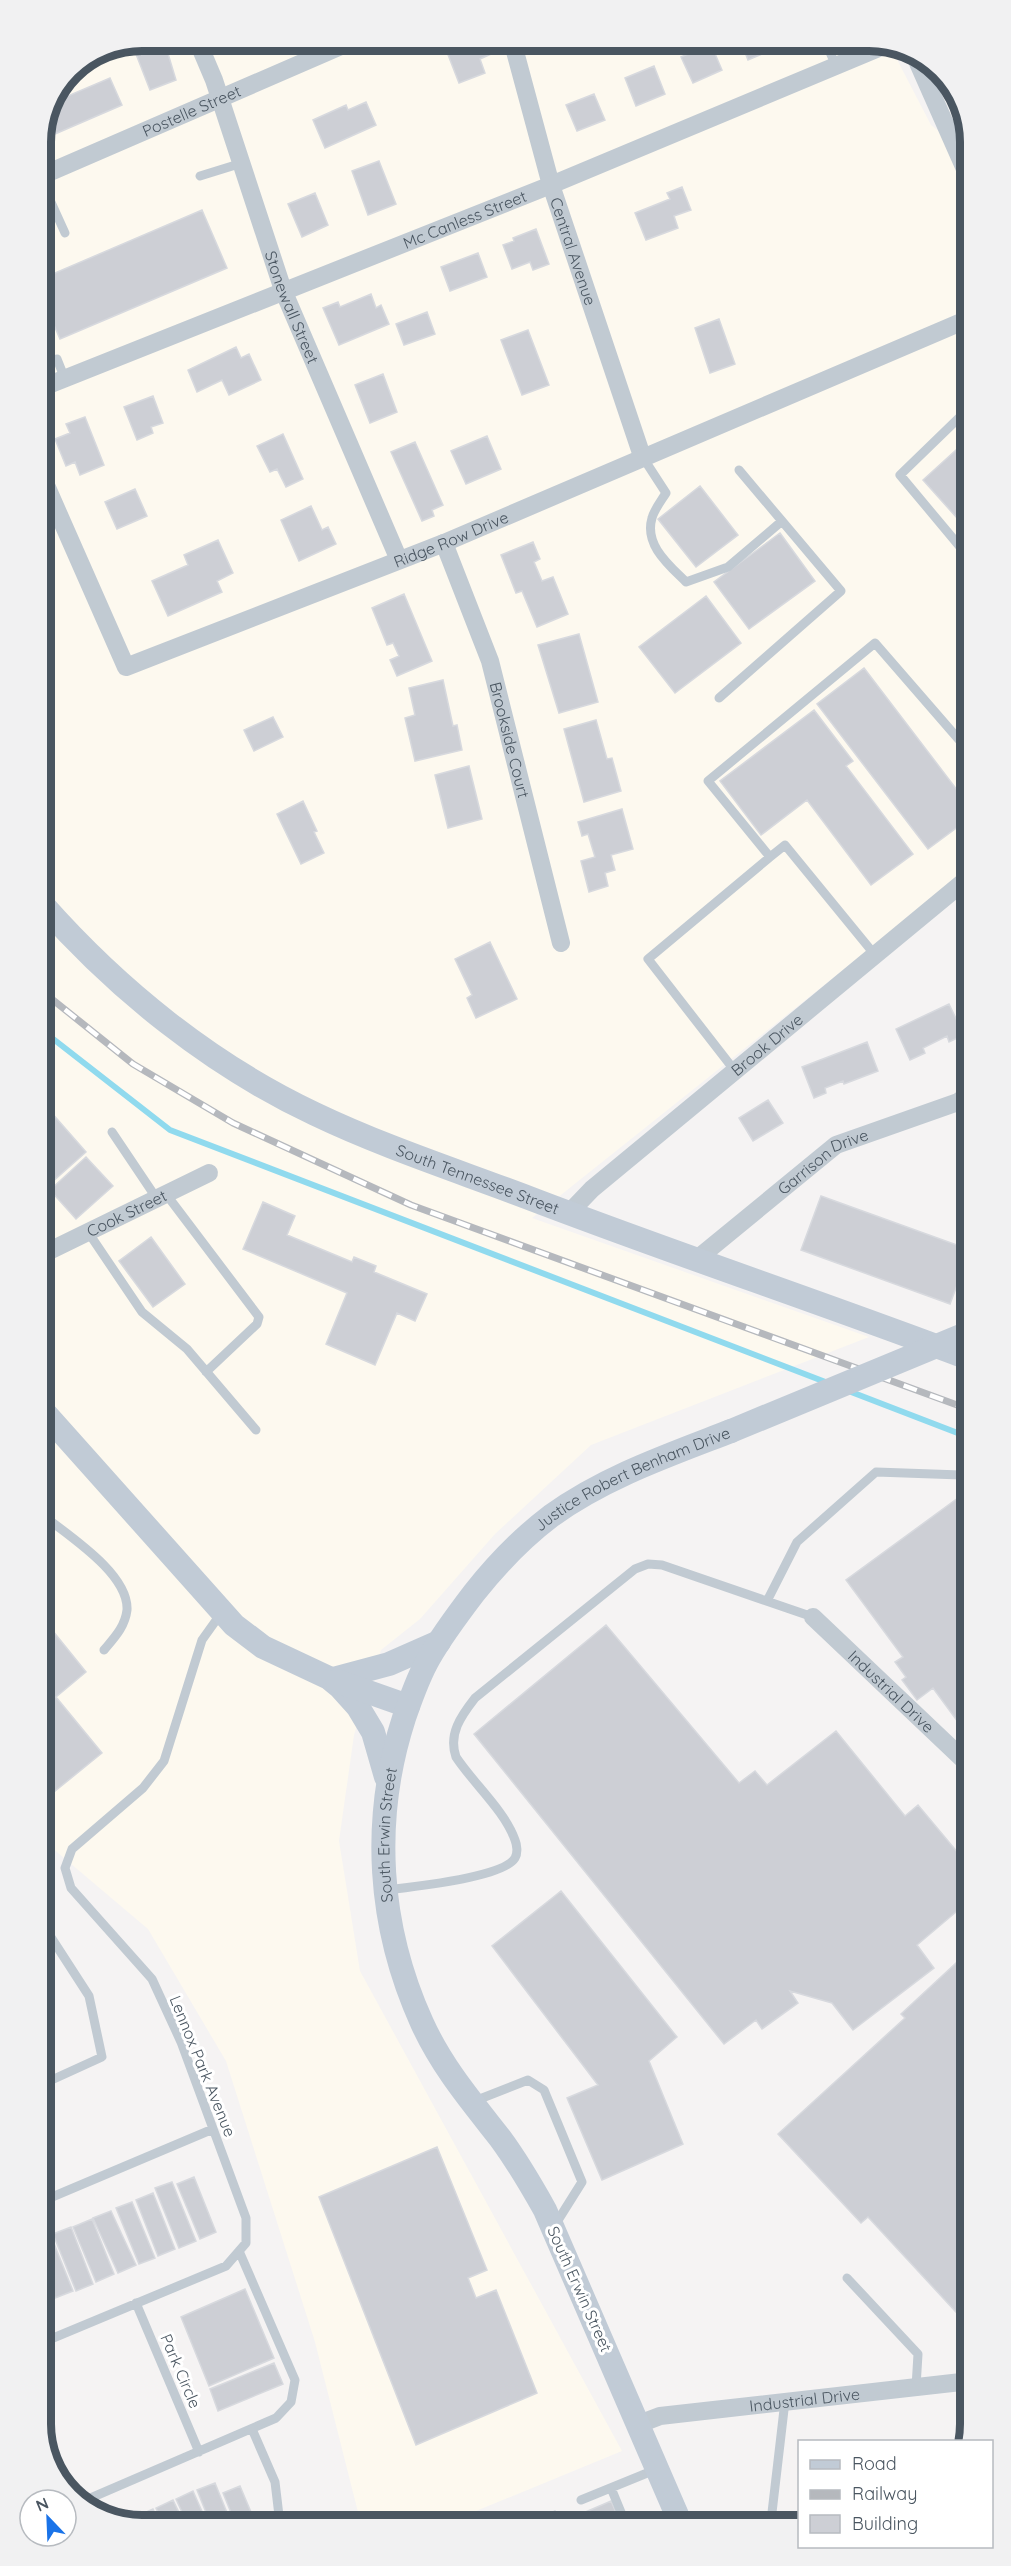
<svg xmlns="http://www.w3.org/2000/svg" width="1011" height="2566" viewBox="0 0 1011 2566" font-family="Quicksand,sans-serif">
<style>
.commercial{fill:#fdf9ef}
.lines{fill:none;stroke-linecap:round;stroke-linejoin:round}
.stream{stroke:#90daee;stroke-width:6}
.building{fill:#cdcfd5;stroke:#d7d9de;stroke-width:1.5}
.lane{stroke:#c1cad2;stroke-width:9}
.street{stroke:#c1cad2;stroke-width:18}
.secondary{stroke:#c1cbd6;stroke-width:24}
.rail-casing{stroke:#b5b8bd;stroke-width:7}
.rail{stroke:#fff;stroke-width:4.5;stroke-dasharray:14;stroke-linecap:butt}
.secondary-bridge{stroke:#c1cbd6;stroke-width:24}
.labels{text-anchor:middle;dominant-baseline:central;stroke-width:6;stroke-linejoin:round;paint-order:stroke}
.street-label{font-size:16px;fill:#4a5661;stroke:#fff}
.rim{fill:none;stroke:#4a5661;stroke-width:8}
</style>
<rect width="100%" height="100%" fill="#f5f3f3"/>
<!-- commercial -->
<path class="commercial" d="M876 41 890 46 931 125 965 152 967 871 532 1218 869 1337 591 1445 495 1534 420 1619 381 1650 354 1735 339 1841 360 1971 622 2451 447 2523 361 2524 315 2342 226 2061 148 1929 44 1841 41 136 70 70 103 48Z"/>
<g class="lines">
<!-- stream -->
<path class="stream" d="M43 1031 170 1130 828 1383
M846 1390 968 1437"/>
</g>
<!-- building -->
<path class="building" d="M697 42H710L722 70 693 83 681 57 700 49Z
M741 42H776L778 47 748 60Z
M487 44 491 54 480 59 485 73 459 83 445 47 452 45Z
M166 47 176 80 150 90 134 49Z
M654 66 665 94 636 106 625 78Z
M110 78 122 105 41 140 56 101Z
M594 94 605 120 577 131 566 105Z
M366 102 376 125 325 148 313 120 346 105 348 110Z
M379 161 396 204 368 215 352 171Z
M682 187 691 210 674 216 678 228 646 240 635 213 670 199 667 193Z
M315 193 328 225 302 237 288 204Z
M202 210 227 268 60 339 41 295V279Z
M536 229 549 264 533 270 530 262 512 269 503 245 514 241 513 238Z
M478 253 487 277 450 291 441 267Z
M371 294 376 308 381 305 389 324 339 345 323 308 338 302 340 307Z
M427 312 435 334 404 345 396 324Z
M719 319 735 364 710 373 695 328Z
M528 330 549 385 522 395 501 340Z
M236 347 241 358 249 354 261 380 229 395 222 380 197 392 188 370Z
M383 374 397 412 370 423 355 385Z
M153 396 163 423 151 427 153 433 137 440 124 407Z
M85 417 104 465 80 475 75 462 66 466 55 439 70 433 66 424Z
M283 434 303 479 286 487 277 469 270 472 257 446Z
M487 436 501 469 466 484 451 451Z
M966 441V528L923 480Z
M415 442 443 505 432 510 434 516 422 521 391 452Z
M700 486 738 535 696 567 658 519Z
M135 489 147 516 117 529 105 502Z
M311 506 322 530 328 527 336 544 299 561 281 520Z
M780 533 815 581 749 629 714 582Z
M218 540 233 573 217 581 222 592 168 616 152 581 188 565 184 555Z
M533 542 540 559 534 562 542 581 553 577 568 614 537 627 522 591 516 593 501 555Z
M404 594 432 661 397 676 390 660 399 656 393 643 387 645 372 608Z
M706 596 741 643 675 693 639 647Z
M579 634 598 702 559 713 538 645Z
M864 668 967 803V820L928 849 817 704Z
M443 680 453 726 457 725 462 750 415 761 405 718 415 715 409 688Z
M814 710 853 761 846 766 913 854 871 885 807 800 761 835 720 781Z
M273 717 283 737 254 751 244 730Z
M596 720 607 759 612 758 621 791 584 802 564 729Z
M469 766 482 819 448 828 435 775Z
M303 801 317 831 314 832 324 853 301 864 277 814Z
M622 809 633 849 611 855 615 870 605 873 608 886 589 892 581 861 595 857 588 834 582 836 578 822Z
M490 942 517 999 476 1018 467 998 472 995 455 959Z
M949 1004 964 1035 949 1042 947 1036 923 1048 925 1053 910 1060 896 1029Z
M867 1042 878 1071 844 1084 843 1081 825 1088 826 1093 814 1098 802 1067Z
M768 1100 783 1123 753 1141 739 1118Z
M43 1103 86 1152 43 1190Z
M86 1157 113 1186 76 1219 50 1190Z
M821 1196 968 1249V1256L950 1304 801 1250Z
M263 1202 295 1216 287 1235 352 1262 354 1257 376 1266 374 1272 427 1294 415 1321 397 1313 375 1365 326 1344 347 1293 243 1249Z
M151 1237 185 1284 153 1307 119 1261Z
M962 1495 968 1504 969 1737 933 1688 917 1700 902 1680 906 1677 895 1662 903 1657 846 1580Z
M44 1620 86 1672 56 1697 102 1753 44 1800Z
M606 1625 739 1783 755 1771 767 1785 836 1731 905 1816 918 1805 969 1866V1901L917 1945 934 1968 853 2030 832 2003 790 1991 798 2003 762 2029 756 2020 724 2044 474 1734Z
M561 1891 677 2037 649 2061 683 2144 602 2180 567 2098 598 2085 492 1946Z
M969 1951 970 2324 968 2325 868 2217 861 2223 778 2134 905 2018 901 2014Z
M437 2147 487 2270 468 2278 476 2298 496 2290 537 2393 416 2445 319 2197Z
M194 2177 216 2232 200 2239 177 2184Z
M172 2182 196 2241 179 2248 155 2188Z
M153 2193 175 2249 158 2256 136 2200Z
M132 2202 155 2258 139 2264 116 2208Z
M111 2211 136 2265 118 2273 93 2218Z
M92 2219 114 2274 96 2282 73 2227Z
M71 2227 93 2284 76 2291 53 2234Z
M51 2236 73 2291 55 2298 45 2273V2238Z
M245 2289 274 2358 209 2386 181 2317Z
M274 2363 283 2384 218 2411 210 2389Z
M215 2483 232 2525H211L197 2490Z
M240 2486 256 2524 236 2525 223 2493Z
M193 2491 208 2525H188L176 2499Z
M173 2500 185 2525H163L156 2508Z
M611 2501 620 2522H576L574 2517Z
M153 2509 160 2525H139L135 2517Z
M555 2511 560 2522 529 2523Z"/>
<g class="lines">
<!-- lane -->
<path class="lane" d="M825 41 836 66
M200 176 242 163
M41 180 65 233
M57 359 65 379
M966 411 900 475 966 554
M642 456 666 493C661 501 654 510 652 518 644 545 669 565 686 582L728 567 782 521 841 591 719 698
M739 470 782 521
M875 955 785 845 770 857 708 781 875 643 967 749
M735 1071 648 959 770 857
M112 1132 157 1199
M166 1194 259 1317 257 1324 206 1372
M88 1232 142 1312 187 1349 256 1430
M44 1516C69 1536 129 1574 127 1610 125 1627 114 1638 104 1650
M767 1601 797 1542 876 1472 961 1475 968 1478
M387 1890C411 1887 503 1878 515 1858 518 1853 517 1845 515 1840 505 1811 473 1783 456 1757 448 1734 461 1716 475 1698L635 1569 648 1564 662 1565 813 1617
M45 1928 89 1996 102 2057 45 2083
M472 2102 528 2080 544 2090 582 2182 555 2225
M45 2200 213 2129
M847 2278 918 2354 916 2387
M136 2303 199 2452
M46 2341 226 2266 246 2243V2218L181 2042 152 1979 71 1888 65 1868 72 1849 143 1788 164 1761 202 1640 222 1612
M252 2429 275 2482 280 2524
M611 2488 625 2522
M581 2500 657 2469
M79 2503 276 2418 291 2402 295 2380 239 2251
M771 2521 785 2401"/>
<!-- street -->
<g class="street">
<path id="s1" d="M513 44 551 185 642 456"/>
<path id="s2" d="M200 47 214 80 283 290 399 560"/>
<path d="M915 56 965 169"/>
<path id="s3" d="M41 176 341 46"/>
<path id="s4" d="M41 388 551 185 886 45"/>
<path id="s5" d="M41 474 126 667 444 543 966 320"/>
<path id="s6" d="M444 543 490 661 561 943"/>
<path id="s7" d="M569 1213 592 1189 967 879"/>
<path id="s8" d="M43 1254 209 1173"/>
<path id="s9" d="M697 1259 836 1145 958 1102 967 1095"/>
<path id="s10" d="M813 1617 969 1765"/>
<path id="s11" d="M639 2424 660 2416 970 2381"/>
</g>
<!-- secondary -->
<g class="secondary">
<path id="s12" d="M42 904C118 990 211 1065 315 1114 384 1147 458 1171 529 1198 675 1254 823 1303 968 1358"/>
<path d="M43 1411 234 1625 263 1647 329 1678 340 1687 358 1707 373 1732 386 1777"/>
<path d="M333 1679 389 1664 439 1642"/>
<path d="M337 1681 408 1706"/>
<path id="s13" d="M680 2522 545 2210C531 2185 517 2161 500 2138 471 2101 442 2067 422 2023 378 1926 371 1820 404 1718 411 1698 418 1677 429 1658 442 1635 458 1614 474 1593 497 1564 522 1538 551 1516 605 1477 669 1455 731 1431"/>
</g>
<defs>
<path id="rail" d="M43 992 133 1064 233 1123 411 1205 968 1409"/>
</defs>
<!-- rail casing -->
<use href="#rail" class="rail-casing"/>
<!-- rail -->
<use href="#rail" class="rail"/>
<!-- secondary-bridge -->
<path class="secondary-bridge" d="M731 1431 968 1333"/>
</g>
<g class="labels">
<!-- street labels -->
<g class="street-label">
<text stroke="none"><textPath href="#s3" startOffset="164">Postelle Street</textPath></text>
<text stroke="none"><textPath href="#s4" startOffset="456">Mc Canless Street</textPath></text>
<text stroke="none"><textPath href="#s1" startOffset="216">Central Avenue</textPath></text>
<text stroke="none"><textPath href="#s2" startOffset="276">Stonewall Street</textPath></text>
<text stroke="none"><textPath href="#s5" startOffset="560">Ridge Row Drive</textPath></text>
<text stroke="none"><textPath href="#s6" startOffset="208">Brookside Court</textPath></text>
<text stroke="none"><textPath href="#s7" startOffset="260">Brook Drive</textPath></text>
<text stroke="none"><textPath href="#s9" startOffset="160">Garrison Drive</textPath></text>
<text stroke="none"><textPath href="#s12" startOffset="522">South Tennessee Street</textPath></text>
<text stroke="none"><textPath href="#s8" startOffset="93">Cook Street</textPath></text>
<text stroke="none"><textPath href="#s13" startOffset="1220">Justice Robert Benham Drive</textPath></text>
<text stroke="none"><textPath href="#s10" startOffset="108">Industrial Drive</textPath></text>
<text stroke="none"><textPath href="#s13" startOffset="758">South Erwin Street</textPath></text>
<text transform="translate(203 2066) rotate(68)">Lennox Park Avenue</text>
<text transform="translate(580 2289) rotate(66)">South Erwin Street</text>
<text transform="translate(181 2371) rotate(67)">Park Circle</text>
<text stroke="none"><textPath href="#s11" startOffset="168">Industrial Drive</textPath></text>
</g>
</g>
<!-- crop -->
<path d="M0 0H1011V2566H0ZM142 51H869A91 91 0 0 1 960 142V2424A91 91 0 0 1 869 2515H142A91 91 0 0 1 51 2424V142A91 91 0 0 1 142 51Z" fill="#f1f1f2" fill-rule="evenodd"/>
<path class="rim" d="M142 51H869A91 91 0 0 1 960 142V2424A91 91 0 0 1 869 2515H142A91 91 0 0 1 51 2424V142A91 91 0 0 1 142 51Z"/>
<!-- legend -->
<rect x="798" y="2440" width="195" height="108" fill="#ffffff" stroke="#b7bbc0" stroke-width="1.5"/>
<rect x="810" y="2460" width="30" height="9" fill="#c1cbd6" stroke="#b7bbc0" stroke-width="1.5"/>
<text x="852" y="2470" font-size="18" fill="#4a5661">Road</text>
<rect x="810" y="2490" width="30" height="9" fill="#b5b8bd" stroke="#b7bbc0" stroke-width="1.5"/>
<text x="852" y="2500" font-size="18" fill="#4a5661">Railway</text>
<rect x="810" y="2515" width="30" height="18" fill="#cdcfd5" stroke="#b7bbc0" stroke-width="1.5"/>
<text x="852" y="2530" font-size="18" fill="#4a5661">Building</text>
<!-- north arrow -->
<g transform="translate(48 2518) rotate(337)"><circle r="28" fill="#ffffff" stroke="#b7bbc0" stroke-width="1.5"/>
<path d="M0-4.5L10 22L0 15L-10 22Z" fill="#1a73e8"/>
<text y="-9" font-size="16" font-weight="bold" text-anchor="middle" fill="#4a5661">N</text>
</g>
</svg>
